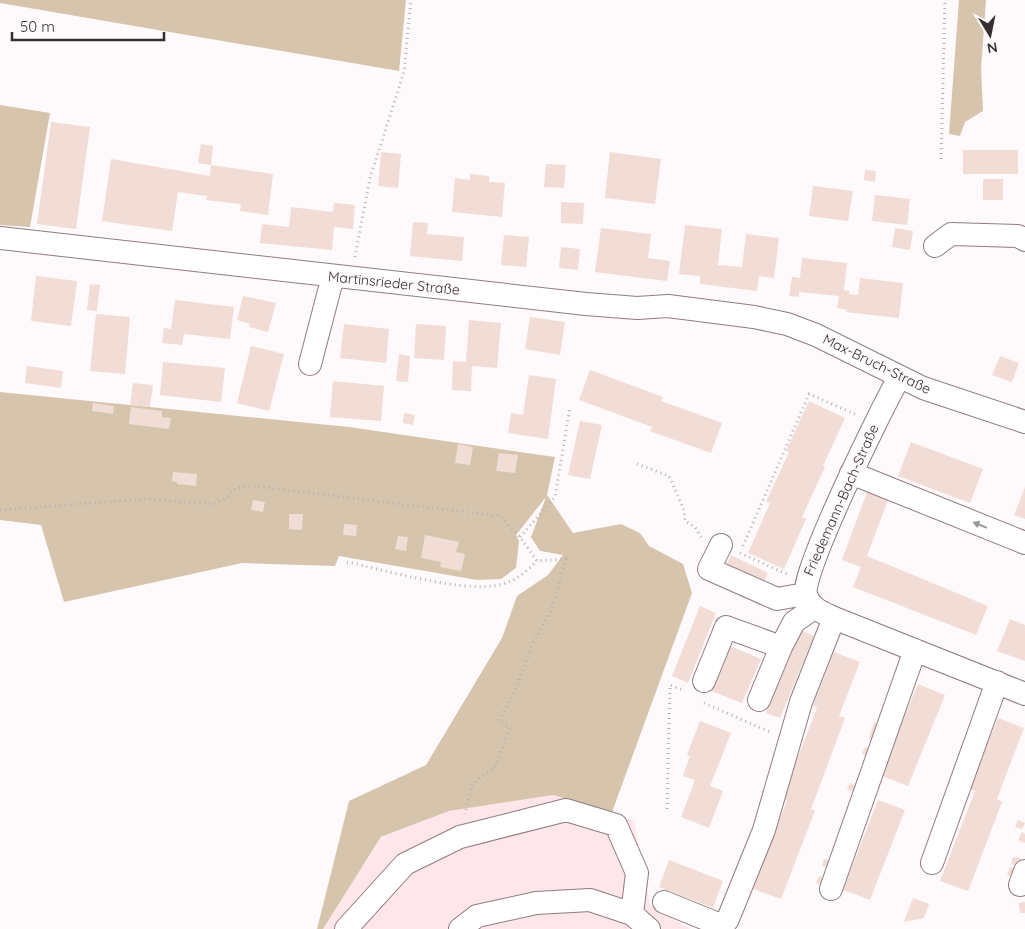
<svg xmlns="http://www.w3.org/2000/svg" width="1025" height="929" viewBox="0 0 1025 929" font-family="Quicksand,sans-serif">
<style>
.built{fill:#ffe6ea}
.green{fill:#d6c5ac}
.building{fill:#f1ddd5}
.lines{fill:none;stroke-linecap:round;stroke-linejoin:round}
.minor-casing{stroke:#8f7c7f;stroke-width:24}
.path{stroke:#b7b1b2;stroke-width:3;stroke-dasharray:1 4;stroke-linecap:butt}
.minor{stroke:#fff;stroke-width:22}
.oneway{fill:#9a9697}
.labels{text-anchor:middle;dominant-baseline:central;stroke-width:4;stroke-linejoin:round;paint-order:stroke}
.street-label{font-size:14px;fill:#362e2f;stroke:#fef9fa}
</style>
<rect width="100%" height="100%" fill="#fef9fa"/>
<!-- built -->
<path class="built" d="M553 795 634 821 650 905 690 929H323L381 838 449 811Z"/>
<!-- green -->
<path class="green" d="M0 0H406L399 71 0 3Z
M959 0H986L981 69 983 111 965 122 960 136 949 134Z
M0 105 50 113 30 227 0 225Z
M0 392 349 427 555 457 547 495 573 533 621 524 640 533 649 546 683 564 692 593 612 812 553 795 449 811 381 837 323 929H317L349 801 426 765 502 638 517 596 548 575 563 555 540 551 531 537 546 497 516 535 519 541 516 568 501 579 477 580 339 556 335 566 242 563 64 602 41 525 0 520Z"/>
<!-- building -->
<path class="building" d="M51 122 90 127 76 229 37 224Z
M201 144 213 146 211 165 198 163Z
M963 150H1018V174H963Z
M381 152 401 154 398 188 378 186Z
M610 152 661 159 655 204 605 198Z
M111 159 210 176 211 165 273 174 268 215 240 211 241 204 206 200 207 196 178 192 172 231 102 221Z
M546 164 566 165 564 188 544 187Z
M865 170 876 171 875 182 864 180Z
M470 174 489 176V182L505 183 502 217 452 212 455 178 470 180Z
M983 179H1003V200H983Z
M813 186 853 191 848 221 809 216Z
M875 195 910 199 907 225 872 221Z
M561 202 584 203 583 224 561 223Z
M334 203 355 205 353 229 334 227 332 250 260 243 262 224 289 227 291 207 333 212Z
M413 222 428 223 427 234 464 237 462 261 410 256Z
M685 225 722 229 718 265 742 267 746 234 779 238 774 278 759 276 757 291 700 284V276L679 274Z
M601 228 651 234 648 258 670 261 667 281 595 272Z
M895 228 913 231 910 250 892 247Z
M504 235 529 237 526 267 501 265Z
M561 247 580 249 578 270 559 268Z
M802 258 847 263 844 290 849 291V294L858 295 860 278 903 283 899 318 846 312 847 310 837 308 839 296 799 292V297L789 296 792 277 800 278Z
M36 276 77 281 71 326 31 321Z
M90 284 100 285 97 311 87 310Z
M243 296 276 303 268 332 249 327 250 324 237 320Z
M175 300 234 307 230 339 184 334 182 345 162 343 164 328 171 329Z
M96 314 130 317 125 374 90 371Z
M530 317 565 322 560 355 525 349Z
M469 320 501 323 497 368 472 366 471 391 452 390 453 361 466 362Z
M344 324 389 329 386 363 340 358Z
M416 324 446 326 444 360 414 358Z
M251 346 284 354 269 411 237 403Z
M399 354 410 356 408 382 396 381Z
M1000 356 1019 363 1012 382 992 375Z
M163 362 225 368 221 402 160 395Z
M27 366 63 371 61 388 25 383Z
M590 370 663 397 661 401 722 423 711 453 650 431 652 427 579 400Z
M529 375 556 379 548 439 508 433 511 413 523 415Z
M333 381 384 386 381 421 330 417Z
M133 383 153 385 150 407 130 405Z
M809 401 845 418 823 466 825 467 802 517 806 519 784 569 748 553 770 503 766 502 789 452 786 451Z
M93 403 114 406 113 414 92 411Z
M131 407 162 411V417L171 418 169 429 129 424Z
M404 413 415 415 413 425 403 423Z
M580 421 602 425 590 479 568 475Z
M911 442 983 469 970 503 898 476Z
M458 444 473 447 470 465 455 463Z
M499 453 518 455 515 473 496 471Z
M173 472 197 474 196 486 177 484V482L172 481Z
M869 487 890 495 867 556 988 606 976 635 853 587 861 567 842 560Z
M1025 487V519L1014 515Z
M253 500 265 502 263 512 251 510Z
M289 514H303L302 530 289 529Z
M344 524 357 525 356 536 343 535Z
M425 535 459 542 456 552 465 554 461 571 440 567 441 562 421 558Z
M398 536 408 537 406 551 395 549Z
M731 555 768 573 762 586 725 569Z
M700 606 716 613 688 683 672 676Z
M1010 619 1025 625V661L997 651Z
M800 630 814 636 780 718 766 713Z
M730 646 761 659 742 703 711 691Z
M834 652 860 662 839 716 845 718 811 809 815 811 781 899 753 889 787 800 782 798 817 708 813 706Z
M918 684 945 695 908 786 880 775Z
M998 718 1024 728 997 799 1002 802 968 891 940 881 975 791 969 789Z
M700 721 731 733 710 786 723 791 709 828 681 817 695 780 683 776 690 756 687 755Z
M874 723 882 725 877 740 869 737Z
M865 747 873 750 870 757 862 754Z
M850 783 856 786 854 792 847 789Z
M878 800 905 810 870 900 843 890Z
M1018 820 1025 823 1022 829 1015 827Z
M1022 832 1025 834V843L1018 840Z
M1013 857 1022 859 1019 866 1011 864Z
M824 859 831 861 828 868 822 866Z
M669 860 723 881 713 908 659 887Z
M1010 867 1017 870 1015 878 1007 875Z
M819 876 827 879 825 886 816 883Z
M913 898 929 904 924 918 904 922Z
M1025 902V913H1020L1019 903Z"/>
<g class="lines">
<defs>
<path id="minor" d="M0 238 586 304 637 308 668 306 754 317 787 324 816 335 923 388 1025 422
M935 246 951 234 1018 236 1025 240
M310 364 333 276
M899 378C884 403 799 576 806 595 811 609 822 612 834 618L1025 694
M851 473 1025 543
M721 545 709 569 777 599 805 594
M704 681 726 627 781 647 794 622 814 608
M759 700 781 647
M932 863 997 682
M1020 885 1025 871
M831 889 915 650
M664 902 723 926 728 919 764 830 801 702 834 618
M346 929 405 864 460 837 566 810 616 825 637 873 632 914 649 929
M460 929 477 916 536 903 590 900 632 914"/>
</defs>
<!-- minor casing -->
<use href="#minor" class="minor-casing"/>
<!-- path -->
<path class="path" d="M941 159 945 0
M355 257 370 178 404 72 411 0
M637 464 669 476 684 510 685 521 695 527 701 537
M0 510 145 499 212 504 227 498 236 488 253 486 500 516 520 537 537 561 566 559 551 610 532 645 514 693 499 721 510 728 495 766 471 786 465 814
M520 537 555 497 570 407
M743 546 809 394 857 415
M740 553 789 575
M347 562C386 570 461 593 499 585 514 582 526 572 537 561
M704 703 772 733
M667 809 670 685 685 691"/>
<!-- minor -->
<use href="#minor" class="minor"/>
</g>
<!-- one-way arrows -->
<defs><path id="oneway-solid" d="M-6-.8H1V-3.2L6.5 0L1 3.2V.8H-6Z" transform="scale(1.25)"/></defs>
<use class="oneway" href="#oneway-solid" transform="translate(980 525) rotate(-158)"/>
<g class="labels">
<!-- street labels -->
<g class="street-label">
<text transform="translate(394 283) rotate(6)">Martinsrieder Straße</text>
<text transform="translate(877 364) rotate(26)">Max-Bruch-Straße</text>
<text transform="translate(841 500) rotate(-66)">Friedemann-Bach-Straße</text>
</g>
</g>
<!-- north arrow -->
<g transform="translate(990 35) rotate(170)" stroke="#fef9fa" stroke-width="4" paint-order="stroke">
<path d="M0-4L9 19L0 12L-9 19Z" fill="#362e2f"/>
<text y="-8" font-size="14" font-weight="bold" text-anchor="middle" fill="#362e2f">N</text>
</g>
<!-- scale -->
<path d="M12 32v8h152v-8" fill="none" stroke="#362e2f" stroke-width="2.5"/>
<text x="20" y="32" font-size="15" fill="#362e2f" stroke="#fef9fa" stroke-width="4" paint-order="stroke">50 m</text>
</svg>
